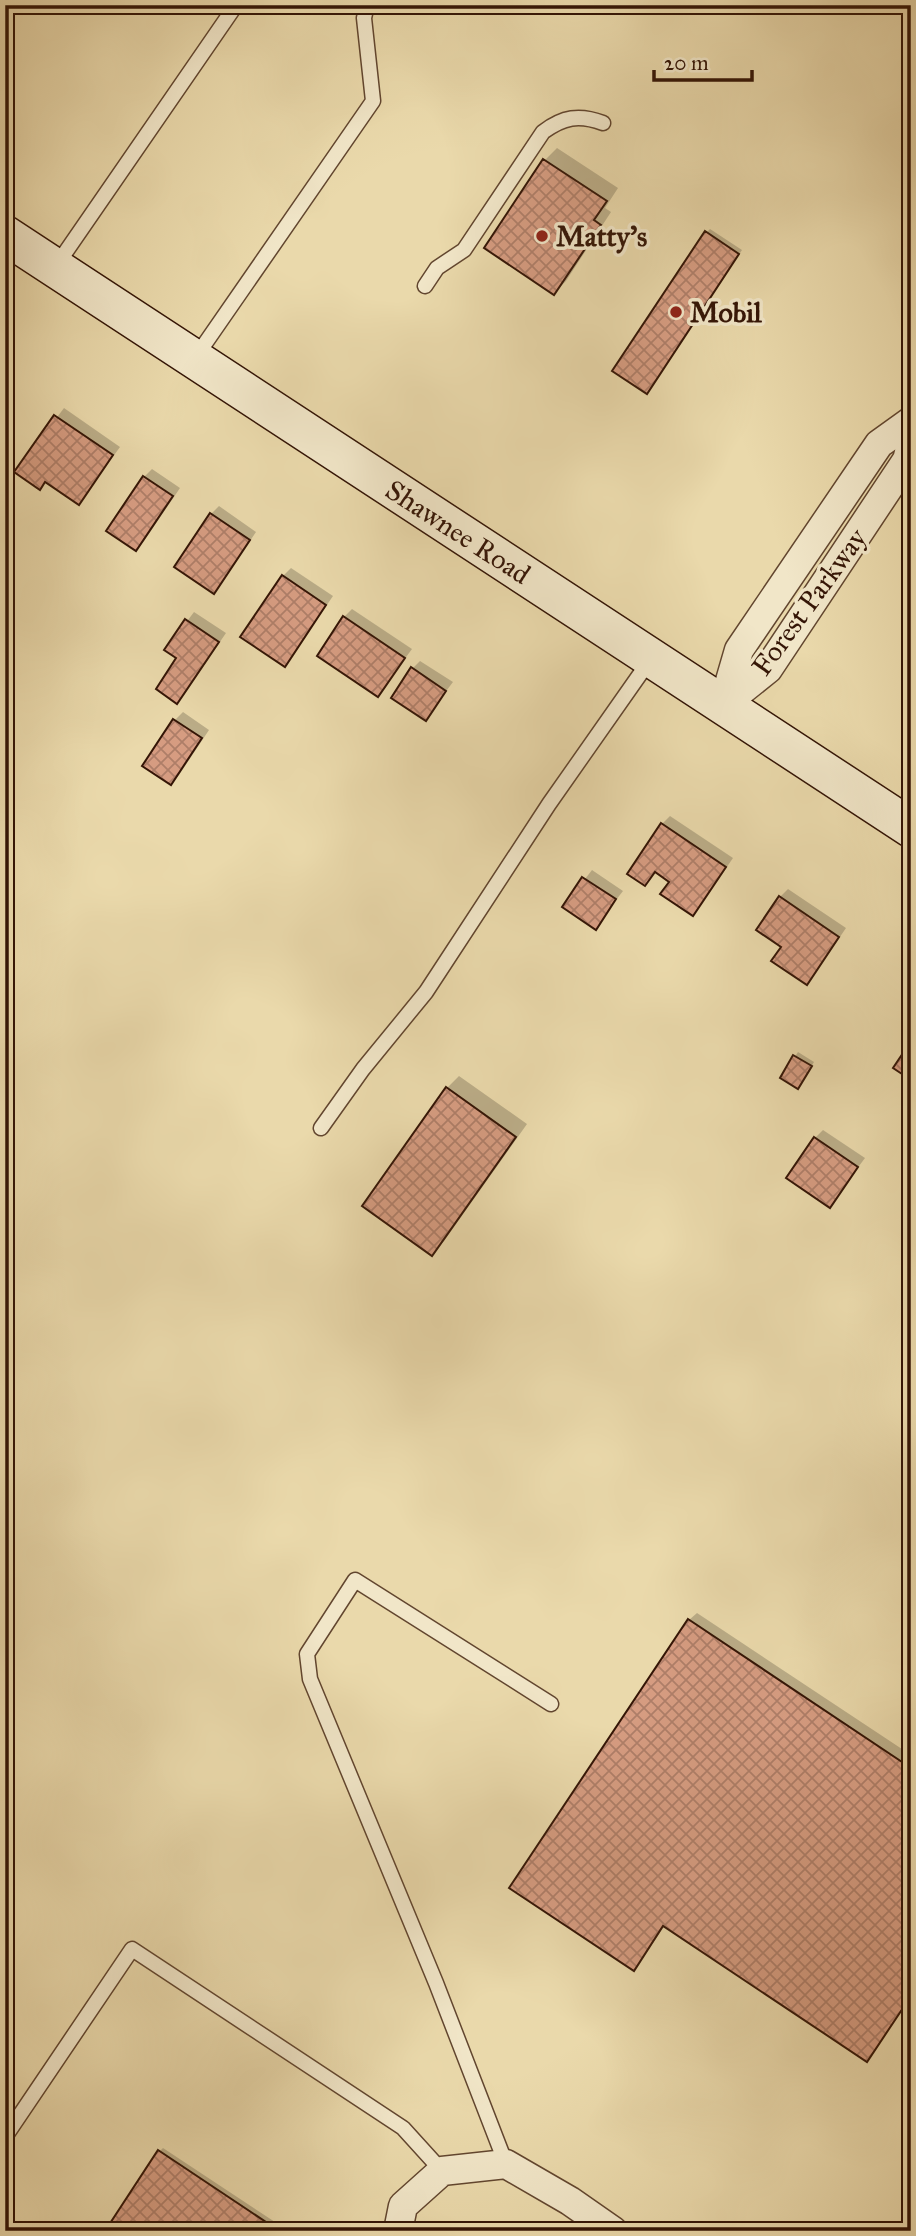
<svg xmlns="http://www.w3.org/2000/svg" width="916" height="2236" viewBox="0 0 916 2236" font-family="'IM FELL Great Primer',serif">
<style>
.shadow{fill:#0003}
.building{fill:url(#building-cross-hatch);stroke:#341506;stroke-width:2}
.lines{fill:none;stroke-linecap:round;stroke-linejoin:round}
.service-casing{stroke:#62462f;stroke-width:17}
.minor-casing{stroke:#62462f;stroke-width:31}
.secondary-casing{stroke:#341506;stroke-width:41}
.service{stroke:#f1e6c8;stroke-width:14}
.minor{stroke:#f1e6c8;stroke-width:28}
.secondary{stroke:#f1e6c8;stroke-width:38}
.poi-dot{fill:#8f2418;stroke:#f1e6c8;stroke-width:2.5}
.labels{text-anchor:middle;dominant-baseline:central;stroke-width:7;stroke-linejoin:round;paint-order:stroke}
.poi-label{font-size:28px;font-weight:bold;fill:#341506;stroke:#f1e6c8;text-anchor:start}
.street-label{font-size:28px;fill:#341506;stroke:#f1e6c8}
</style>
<defs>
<pattern id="building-cross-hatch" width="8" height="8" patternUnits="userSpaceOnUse" patternTransform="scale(1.75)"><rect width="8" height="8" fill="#d69c81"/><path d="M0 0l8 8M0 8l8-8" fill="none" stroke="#ae7e68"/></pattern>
</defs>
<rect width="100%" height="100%" fill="#ead9ab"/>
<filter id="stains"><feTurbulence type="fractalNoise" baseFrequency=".00286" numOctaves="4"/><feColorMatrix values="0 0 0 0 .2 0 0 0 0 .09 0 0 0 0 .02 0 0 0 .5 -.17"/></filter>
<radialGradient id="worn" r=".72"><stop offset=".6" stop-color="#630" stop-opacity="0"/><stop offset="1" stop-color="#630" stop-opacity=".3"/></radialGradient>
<!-- shadow -->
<path class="shadow" d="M557 148 618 188 605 208 611 212 566 281 554 293 486 247 545 160Z
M710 229 742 250 650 388 707 232Z
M64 408 120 447 79 503 47 481 40 487 16 472Z
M152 469 180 488 144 541 136 549 144 477Z
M219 506 256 532 221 584 213 592 211 514Z
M291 568 333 596 292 656 284 664 283 576Z
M352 609 412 649 378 695 344 617Z
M194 612 226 633 185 693 177 701 179 658 166 649Z
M420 661 453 682 425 719 412 669Z
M183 712 209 730 179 775 171 783 144 765 175 720Z
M670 816 733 858 700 906 692 914 671 881 656 871 645 884 662 824Z
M592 870 623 891 595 927 564 906Z
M788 889 846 928 814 975 806 983 783 946 780 897Z
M798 1052 814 1062 802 1083 782 1077Z
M459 1076 527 1124 444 1241 432 1253 447 1088Z
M823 1130 865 1158 830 1205 815 1138Z
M697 1613 911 1755V1997L874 2052 866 2060 665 1925 641 1961 634 1969 689 1620Z
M163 2148 275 2222 269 2231 159 2152Z"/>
<!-- building -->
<path class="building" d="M543 159 607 201 594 220 601 225 554 295 484 248Z
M705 231 739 254 647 394 612 371Z
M54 415 113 455 79 505 45 482 40 490 14 472Z
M143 476 173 496 136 551 106 531Z
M210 513 250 540 214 594 174 567Z
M282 575 326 605 285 667 240 637Z
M343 616 405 658 378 697 317 656Z
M185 619 219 642 177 704 156 689 176 658 164 650Z
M411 667 446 691 426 721 391 698Z
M173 719 202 738 171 785 142 766Z
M661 823 726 867 693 916 660 894 669 882 655 872 645 886 627 874Z
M582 877 616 899 596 930 562 907Z
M779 896 839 937 807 985 771 961 781 947 756 930Z
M911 1041V1080L893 1068Z
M793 1055 812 1066 798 1089 780 1078Z
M446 1087 516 1137 432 1256 362 1206Z
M814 1137 858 1167 830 1208 786 1178Z
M688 1619 911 1768V1996L867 2062 663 1926 634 1971 509 1888Z
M158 2150 272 2226 269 2231H105Z"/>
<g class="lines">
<defs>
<path id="service" d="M56 266 236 5
M425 286 437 268 464 250 543 132C563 117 579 114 603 123
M195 358 373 101 364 18 367 5
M321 1128 363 1069 426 992 549 804 650 660
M5 2137 132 1949 403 2128 442 2171
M506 2164 436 1983 310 1679 307 1654 355 1580 551 1704"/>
<path id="minor" d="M723 705 739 650 879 444 911 421
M723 705 768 669 907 460 911 445
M398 2231 403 2206 442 2171 506 2164 570 2201 613 2231"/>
<path id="secondary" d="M5 235 911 828"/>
</defs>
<!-- service casing -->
<use href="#service" class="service-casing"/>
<!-- minor casing -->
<use href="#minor" class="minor-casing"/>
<!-- secondary casing -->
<use href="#secondary" class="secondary-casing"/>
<!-- service -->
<use href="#service" class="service"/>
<!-- minor -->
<use href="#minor" class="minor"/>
<!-- secondary -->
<use href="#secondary" class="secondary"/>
</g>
<!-- markers -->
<g class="poi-dot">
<circle cx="542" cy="236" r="7"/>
<circle cx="676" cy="312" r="7"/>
</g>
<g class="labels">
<!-- poi labels -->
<g class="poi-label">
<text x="556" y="236">Matty's</text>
<text x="690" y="312">Mobil</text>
</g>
<!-- street labels -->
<g class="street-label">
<text transform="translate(458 532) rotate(33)">Shawnee Road</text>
<text transform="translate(809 602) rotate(-54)">Forest Parkway</text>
</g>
</g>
<!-- margin -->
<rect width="916" height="2236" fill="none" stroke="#ead9ab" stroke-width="28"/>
<rect x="7" y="7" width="902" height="2222" fill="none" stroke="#341506" stroke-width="3.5"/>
<rect x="14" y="14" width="888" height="2208" fill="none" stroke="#341506" stroke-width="2"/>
<!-- scale -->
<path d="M654 70v10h98v-10" fill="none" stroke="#341506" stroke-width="3.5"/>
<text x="664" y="70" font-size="21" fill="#341506" stroke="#f1e6c8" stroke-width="5" paint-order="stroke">20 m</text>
<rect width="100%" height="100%" filter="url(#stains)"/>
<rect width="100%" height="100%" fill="url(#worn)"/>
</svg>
